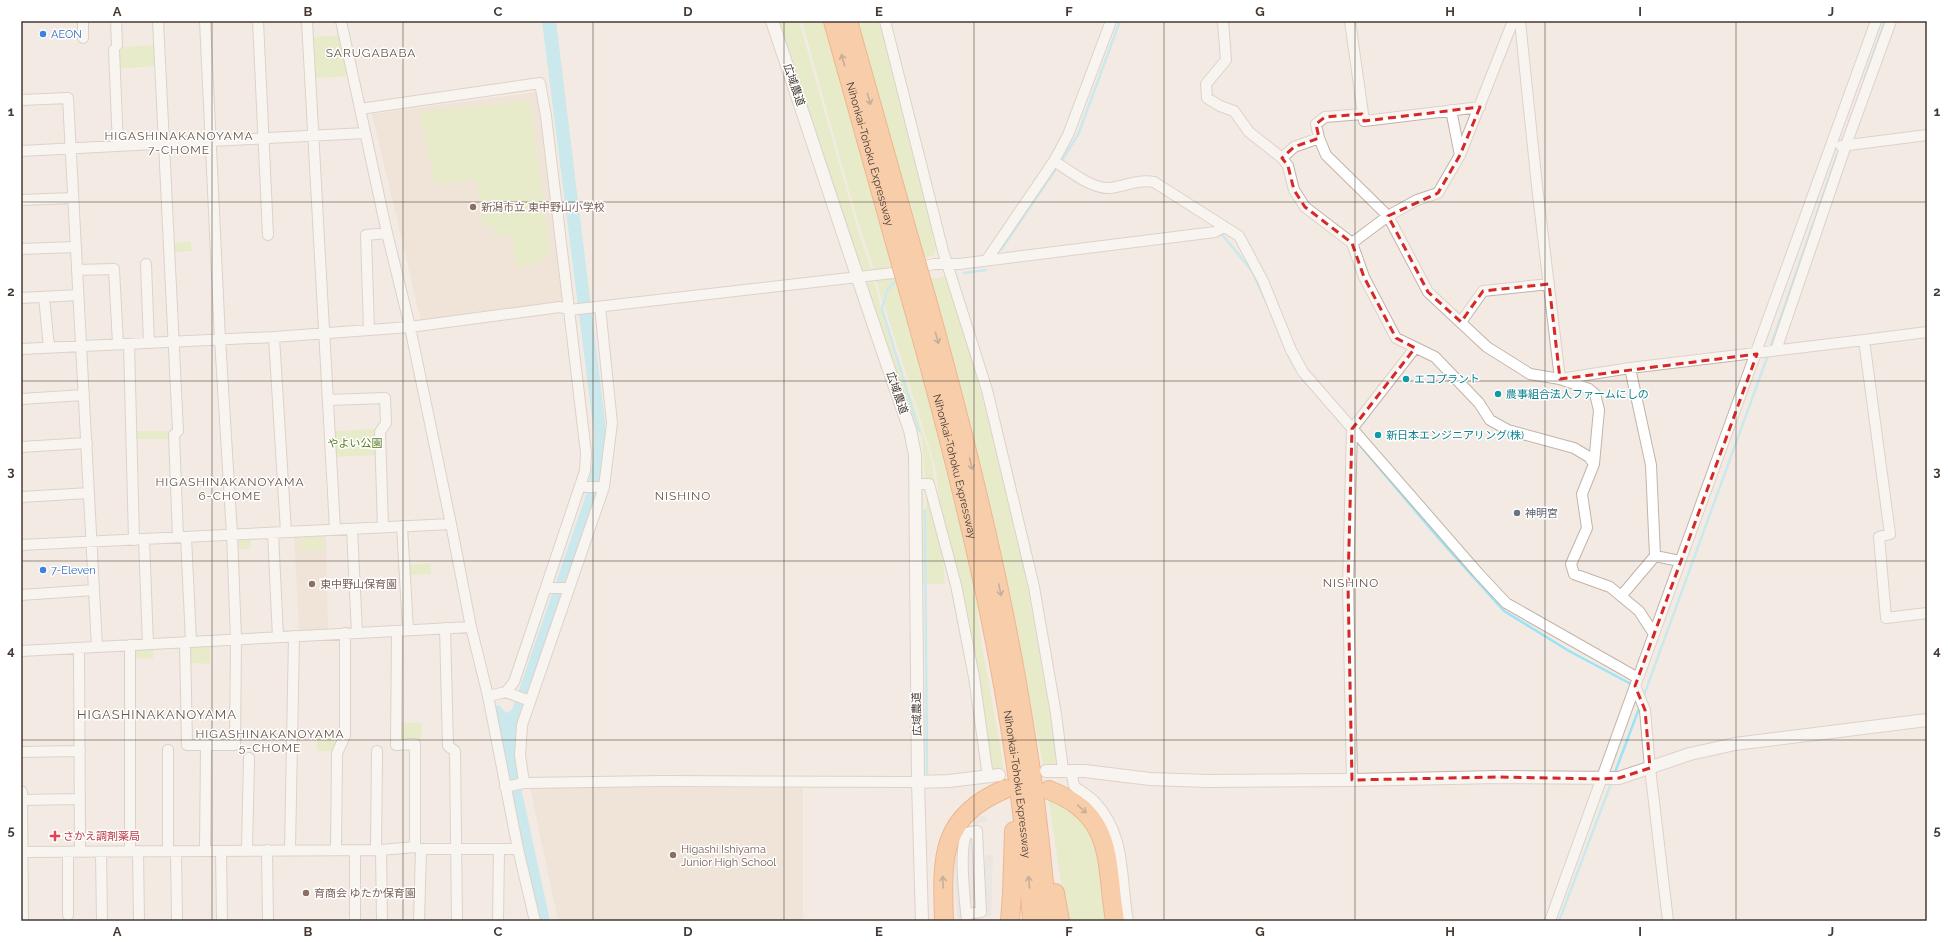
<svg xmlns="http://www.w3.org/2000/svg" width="1948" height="942" viewBox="0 0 1948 942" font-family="Raleway,'Noto Sans JP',sans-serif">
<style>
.education{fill:#eddccc}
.green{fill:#dceba9}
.parking{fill:#e3dfdc}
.water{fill:#9be4f5}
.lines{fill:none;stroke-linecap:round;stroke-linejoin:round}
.stream{stroke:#9be4f5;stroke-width:2.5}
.minor-casing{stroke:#c2b3a8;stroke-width:12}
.tertiary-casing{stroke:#c2b3a8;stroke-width:14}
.motorway-casing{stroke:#e77729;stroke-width:20}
.minor{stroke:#fff;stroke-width:10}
.tertiary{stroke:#fff;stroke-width:12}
.motorway{stroke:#ffa862;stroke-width:18}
.motorway-bridge-casing{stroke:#e77729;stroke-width:20;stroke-linecap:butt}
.motorway-bridge{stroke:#ffa862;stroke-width:18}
.oneway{stroke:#8f6646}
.marked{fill:none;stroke:#d62828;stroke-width:3;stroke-dasharray:8 5;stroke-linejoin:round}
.grid{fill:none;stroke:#453a33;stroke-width:1;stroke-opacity:0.55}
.shop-dot{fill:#3f7fe0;stroke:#fff;stroke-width:1.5}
.education-dot{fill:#8d6e63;stroke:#fff;stroke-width:1.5}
.culture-dot{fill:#0f9aa8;stroke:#fff;stroke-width:1.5}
.worship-dot{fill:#6b7280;stroke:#fff;stroke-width:1.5}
.health-dot{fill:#e0444e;stroke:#fff;stroke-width:1.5}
.labels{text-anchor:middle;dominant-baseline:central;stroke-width:3;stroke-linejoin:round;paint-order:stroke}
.shop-label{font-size:11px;fill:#366cbe;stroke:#fff;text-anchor:start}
.street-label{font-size:11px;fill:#453a33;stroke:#fff}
.education-label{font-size:11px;fill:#785e54;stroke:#fff;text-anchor:start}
.culture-label{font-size:11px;fill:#0d838f;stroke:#fff;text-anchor:start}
.park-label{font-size:11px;fill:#587a23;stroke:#fff}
.worship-label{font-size:11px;fill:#5b616d;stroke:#fff;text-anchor:start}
.health-label{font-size:11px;fill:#be3a42;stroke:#fff;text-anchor:start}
.neighbourhood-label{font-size:12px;letter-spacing:1px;fill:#69554a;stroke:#fff}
.quarter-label{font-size:13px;letter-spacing:1px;fill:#69554a;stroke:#fff}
.neatline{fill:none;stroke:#453a33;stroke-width:1.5}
.grid-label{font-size:13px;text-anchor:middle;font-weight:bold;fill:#453a33}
</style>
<rect width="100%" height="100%" fill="#f3ebe3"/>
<!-- education -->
<path class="education" d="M537 92 562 301 421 321 372 114Z
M326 535 328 630 299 631 294 537Z
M530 787 803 788V921H558Z"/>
<!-- green -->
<path class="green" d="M775 21H799L858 230 871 269 862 270 859 267Z
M802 21H826L894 267 874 269 856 216Z
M857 21H879L925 189 923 196 937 244 934 255 924 258 875 93Z
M339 35 349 76 315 78 313 37Z
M155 45 156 66 118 69 117 58 123 47Z
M530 101 550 254 542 255 543 263 516 267 512 235 495 237 494 226 483 227 477 180 435 185 420 112Z
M191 241 192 251 174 252V243Z
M949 276 1003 474 1024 566 1058 760 1053 767 1043 766 1011 601 988 494 930 279Z
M897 277 898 280 886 289 882 301 876 281Z
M874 281C880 299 882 316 888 334 902 381 923 432 923 482L921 481 866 284Z
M896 283H898L924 375 973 576 981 640 1002 757 1003 770C997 772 994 773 990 768L942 519 935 466 884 304 888 291Z
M884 313 932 461 937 501 925 481 922 439Z
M375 429 376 455 336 457 335 431Z
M135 431H174L168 439H136Z
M923 487 925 584H921L920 488Z
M926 488 941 540 945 584H927Z
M323 537 324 550 301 551V538Z
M238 540H251V549H236V542Z
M430 563 431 574 407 575V565Z
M210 645V664L190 663 191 649 193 646Z
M154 648 153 659 133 658 135 649Z
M400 723H422L421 740 400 738Z
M317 737H341L340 741 334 747 333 751H317Z
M1048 798 1062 802 1091 829 1102 860 1107 921H1067Z"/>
<!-- parking -->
<path class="parking" d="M986 816 987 822 974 824 973 817Z
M972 841 975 900 969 901 966 842Z
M985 855H993L991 916 984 917Z
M959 860 965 921H958L952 861Z"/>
<!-- water -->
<path class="water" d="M542 21H556L605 421V443L598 492 520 718 521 787 550 921H539L494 706 499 705 506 713 512 710 587 492 593 461 594 433Z"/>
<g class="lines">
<!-- stream -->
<path class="stream" d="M1864 80 1885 21
M1061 162 1078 135 1120 21
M1097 191 1104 193 1110 192
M1220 232 1252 271 1267 304
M1001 250 1058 166
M964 273 986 270
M896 281 887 290 882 309 919 431
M1770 348 1837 155
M1287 353 1296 370
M1358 443 1441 541 1504 611 1569 651 1631 684
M925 510 927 773
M1643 698 1768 355
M1614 775 1640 706
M1559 921 1612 781"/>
<defs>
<path id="minor" d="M83 21V38
M116 21 117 45
M158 21 178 431 174 435 178 537
M258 21 268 235
M307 21 335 529
M341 21 387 233 410 327 451 524 471 627 488 696 518 849 535 921
M885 21 943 251 987 390 1034 587 1056 714 1063 770
M1223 21 1226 60 1206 84 1207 98 1220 106 1234 111 1249 132 1282 158 1288 166 1294 190 1305 207 1352 243 1364 277 1396 338 1435 357 1479 403 1490 420 1508 430 1574 448 1589 457 1594 464 1582 494 1587 528 1571 564 1574 574 1610 587 1639 611 1654 634
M1350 21 1364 121 1480 107
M1520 21 1537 186 1560 379 1630 368 1864 340 1890 534 1879 537 1886 618 1927 613
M114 50 118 146
M21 100 68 98 97 647
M360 109 540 83 546 116 586 453 585 471 514 682 506 692 488 696
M1451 110 1460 155
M1319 138 1326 155 1388 216 1428 292 1487 347 1530 374 1560 379 1589 389 1595 394 1599 410 1594 464
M1841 146 1927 135
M21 151 365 133
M1282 158 1294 147 1319 138 1316 124 1325 117 1362 114
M1054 161C1070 171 1091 189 1110 188 1126 186 1138 179 1154 182L1239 236 1263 281 1291 350 1303 372 1478 573 1506 603 1638 678
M21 200 73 198
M1352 243 1388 216 1417 200 1438 193 1460 155 1513 21
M21 249 75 247
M986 261 1054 161 1068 135 1111 21
M146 264 149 343
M77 270 114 269 118 344
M44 297 49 347
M21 298 78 295
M1461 322 1483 291 1549 284
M369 330 366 235 387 233
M274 337 286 532
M1864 340 1927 332
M129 344 134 540
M21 349 274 337 410 327 560 307 570 310 893 273 934 264H959L1215 232 1224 227
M1776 350 1846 145 1891 21
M21 399 84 395
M328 400 385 398 386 423 380 432 383 527
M21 447 87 443
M915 484H929L956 585 974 677 988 777
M586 487H601
M21 497 89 493
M402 526 408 630
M352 529 357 633
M273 533 278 637
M186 537 191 641
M144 540 148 644
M21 545 451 524
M1655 556 1680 561
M546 588H569
M21 595 94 590
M1622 595 1655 556 1651 465 1630 368
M445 628 448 746 455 751 457 921
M397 631 396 745 415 744V847
M185 642 187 745H235L236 639 232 534 220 339 205 21
M79 648 80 852
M21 651 471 627
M1635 686 1645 710 1650 768 1668 921
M506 692 530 701
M168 750V851
M21 752 80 751
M1071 770 1074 786C1080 791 1088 795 1094 801 1127 835 1120 878 1128 921
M1352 780 1348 585 1352 429 1415 348
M524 783 520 755 522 725 604 487 612 423 600 307
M505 787 524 783 662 781 918 782
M21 800 80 799
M247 850 249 758
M267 850 268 921
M290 850 294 636
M336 850 337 753 345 736V633
M355 850V921
M376 850 377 751
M381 850 382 921
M130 851V645
M138 851 139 921
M176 851 177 921
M205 851 206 745
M221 851 222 921
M21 852 381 850 415 847 421 849H518
M101 852 102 921
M966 914 981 912 977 831 967 833C958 849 965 901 967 921
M68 915V852
M419 921 421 849
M498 921 499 849
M1550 921 1876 21"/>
<path id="tertiary" d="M772 21C818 157 862 294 910 430L915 455 918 782 922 921
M1046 771H1085L1150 779 1207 781 1352 780 1499 777 1619 778 1690 754 1735 744 1927 720
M918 782 949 781 999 775
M21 792 22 921"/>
<g id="motorway">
<path id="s1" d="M833 21 892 232"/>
<path d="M848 21 906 227"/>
<path d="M927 300C984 505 1032 709 1047 921"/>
<path id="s2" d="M912 303C969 506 1019 711 1032 921"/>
<path d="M1049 790C1116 816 1105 862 1115 921"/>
<path d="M1055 893 1060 921"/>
<path d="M944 921C942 859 939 817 1005 789"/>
<path d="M1010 921 1012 894 1014 831"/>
</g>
</defs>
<!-- minor casing -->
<use href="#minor" class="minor-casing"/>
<!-- tertiary casing -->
<use href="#tertiary" class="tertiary-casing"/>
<!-- motorway casing -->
<use href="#motorway" class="motorway-casing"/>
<!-- minor -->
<use href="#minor" class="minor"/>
<!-- tertiary -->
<use href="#tertiary" class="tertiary"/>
<!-- motorway -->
<use href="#motorway" class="motorway"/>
<defs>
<path id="motorway-bridge" d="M906 227 927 300
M892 232 912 303"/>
</defs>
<!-- motorway-bridge casing -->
<use href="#motorway-bridge" class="motorway-bridge-casing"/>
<!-- motorway-bridge -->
<use href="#motorway-bridge" class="motorway-bridge"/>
</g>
<!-- one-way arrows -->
<defs><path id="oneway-shaft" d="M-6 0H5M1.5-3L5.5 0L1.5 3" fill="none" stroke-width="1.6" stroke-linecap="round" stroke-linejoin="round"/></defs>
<g class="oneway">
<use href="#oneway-shaft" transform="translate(843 60) rotate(-105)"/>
<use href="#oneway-shaft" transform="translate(869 99) rotate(74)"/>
<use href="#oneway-shaft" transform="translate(937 338) rotate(74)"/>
<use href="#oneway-shaft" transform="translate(971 464) rotate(76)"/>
<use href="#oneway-shaft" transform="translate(1000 590) rotate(78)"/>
<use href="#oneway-shaft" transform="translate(1082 809) rotate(42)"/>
<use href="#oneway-shaft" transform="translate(943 882) rotate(-92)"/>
<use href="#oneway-shaft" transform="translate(1029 882) rotate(-95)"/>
</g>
<!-- marked area -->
<path d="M0 0H1948V942H0ZM1480 107 1460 155 1438 193 1388 216 1428 292 1461 322 1483 291 1549 284 1560 379 1757 354 1635 686 1645 710 1650 768 1619 778 1601 779 1499 777 1352 780 1348 585 1352 429 1415 348 1396 338 1364 277 1352 243 1305 207 1294 190 1288 166 1282 158 1294 147 1319 138 1316 124 1325 117 1362 114 1364 121Z" fill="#f3ebe3" fill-opacity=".55" fill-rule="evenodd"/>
<path class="marked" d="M1480 107 1460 155 1438 193 1388 216 1428 292 1461 322 1483 291 1549 284 1560 379 1757 354 1635 686 1645 710 1650 768 1619 778 1601 779 1499 777 1352 780 1348 585 1352 429 1415 348 1396 338 1364 277 1352 243 1305 207 1294 190 1288 166 1282 158 1294 147 1319 138 1316 124 1325 117 1362 114 1364 121Z"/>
<!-- grid -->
<path class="grid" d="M212 21V921M403 21V921M593 21V921M784 21V921M974 21V921M1164 21V921M1355 21V921M1545 21V921M1736 21V921M21 202H1927M21 381H1927M21 561H1927M21 740H1927"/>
<!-- markers -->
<g class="shop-dot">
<circle cx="43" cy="34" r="4"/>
<circle cx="43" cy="570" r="4"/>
</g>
<g class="education-dot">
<circle cx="473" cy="207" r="4"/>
<circle cx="312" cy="584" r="4"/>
<circle cx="673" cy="855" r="4"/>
<circle cx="306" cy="893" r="4"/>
</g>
<g class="culture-dot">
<circle cx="1406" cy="379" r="4"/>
<circle cx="1498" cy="394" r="4"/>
<circle cx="1378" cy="435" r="4"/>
</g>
<circle class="worship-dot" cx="1517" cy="513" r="4"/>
<path class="health-dot" d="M53 830h4v4h4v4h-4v4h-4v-4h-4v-4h4z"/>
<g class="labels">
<!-- shop labels -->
<g class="shop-label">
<text x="51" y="34">AEON</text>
<text x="51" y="570">7-Eleven</text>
</g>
<!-- street labels -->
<g class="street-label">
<text transform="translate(794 85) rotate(71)">広域農道</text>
<text stroke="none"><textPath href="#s1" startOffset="138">Nihonkai-Tohoku Expressway</textPath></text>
<text transform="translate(897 393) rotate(71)">広域農道</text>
<text stroke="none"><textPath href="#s2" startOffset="169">Nihonkai-Tohoku Expressway</textPath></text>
<text transform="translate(917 714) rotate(-91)">広域農道</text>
<text stroke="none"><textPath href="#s2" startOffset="493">Nihonkai-Tohoku Expressway</textPath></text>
</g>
<!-- education labels -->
<g class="education-label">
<text x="481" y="207">新潟市立 東中野山小学校</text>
<text x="320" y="584">東中野山保育園</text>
<text x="681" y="849">Higashi Ishiyama<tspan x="681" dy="13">Junior High School</tspan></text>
<text x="314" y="893">育商会 ゆたか保育園</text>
</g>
<!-- culture labels -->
<g class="culture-label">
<text x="1414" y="379">エコプラント</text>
<text x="1506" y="394">農事組合法人ファームにしの</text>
<text x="1386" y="435">新日本エンジニアリング(株)</text>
</g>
<!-- park labels -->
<g class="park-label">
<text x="355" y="443">やよい公園</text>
</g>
<!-- worship labels -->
<g class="worship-label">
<text x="1525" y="513">神明宮</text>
</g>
<!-- health labels -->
<g class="health-label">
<text x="63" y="836">さかえ調剤薬局</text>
</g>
<!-- neighbourhood labels -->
<g class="neighbourhood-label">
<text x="371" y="53">SARUGABABA</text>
<text x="179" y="136">HIGASHINAKANOYAMA<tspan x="179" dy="14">7-CHOME</tspan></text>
<text x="230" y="482">HIGASHINAKANOYAMA<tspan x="230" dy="14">6-CHOME</tspan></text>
<text x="683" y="496">NISHINO</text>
<text x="1351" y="583">NISHINO</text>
<text x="270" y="734">HIGASHINAKANOYAMA<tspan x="270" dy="14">5-CHOME</tspan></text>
</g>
<!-- quarter labels -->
<g class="quarter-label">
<text x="157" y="714">HIGASHINAKANOYAMA</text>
</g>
</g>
<!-- border -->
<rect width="1948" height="942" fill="none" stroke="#ffffff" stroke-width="44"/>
<rect x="22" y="22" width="1904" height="898" class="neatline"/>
<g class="grid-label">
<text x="117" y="16">A</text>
<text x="308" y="16">B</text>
<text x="498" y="16">C</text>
<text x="688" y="16">D</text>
<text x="879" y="16">E</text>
<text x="1069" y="16">F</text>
<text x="1260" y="16">G</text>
<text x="1450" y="16">H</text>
<text x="1640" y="16">I</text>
<text x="1831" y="16">J</text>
<text x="11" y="116">1</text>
<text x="1937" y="116">1</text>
<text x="11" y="296">2</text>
<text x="1937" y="296">2</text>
<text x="11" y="476">3</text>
<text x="1937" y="476">3</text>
<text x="11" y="655">4</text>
<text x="1937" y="655">4</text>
<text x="11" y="835">5</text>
<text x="1937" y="835">5</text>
<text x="117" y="936">A</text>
<text x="308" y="936">B</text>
<text x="498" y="936">C</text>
<text x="688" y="936">D</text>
<text x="879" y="936">E</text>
<text x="1069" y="936">F</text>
<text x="1260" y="936">G</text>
<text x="1450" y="936">H</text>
<text x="1640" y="936">I</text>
<text x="1831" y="936">J</text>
</g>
</svg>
